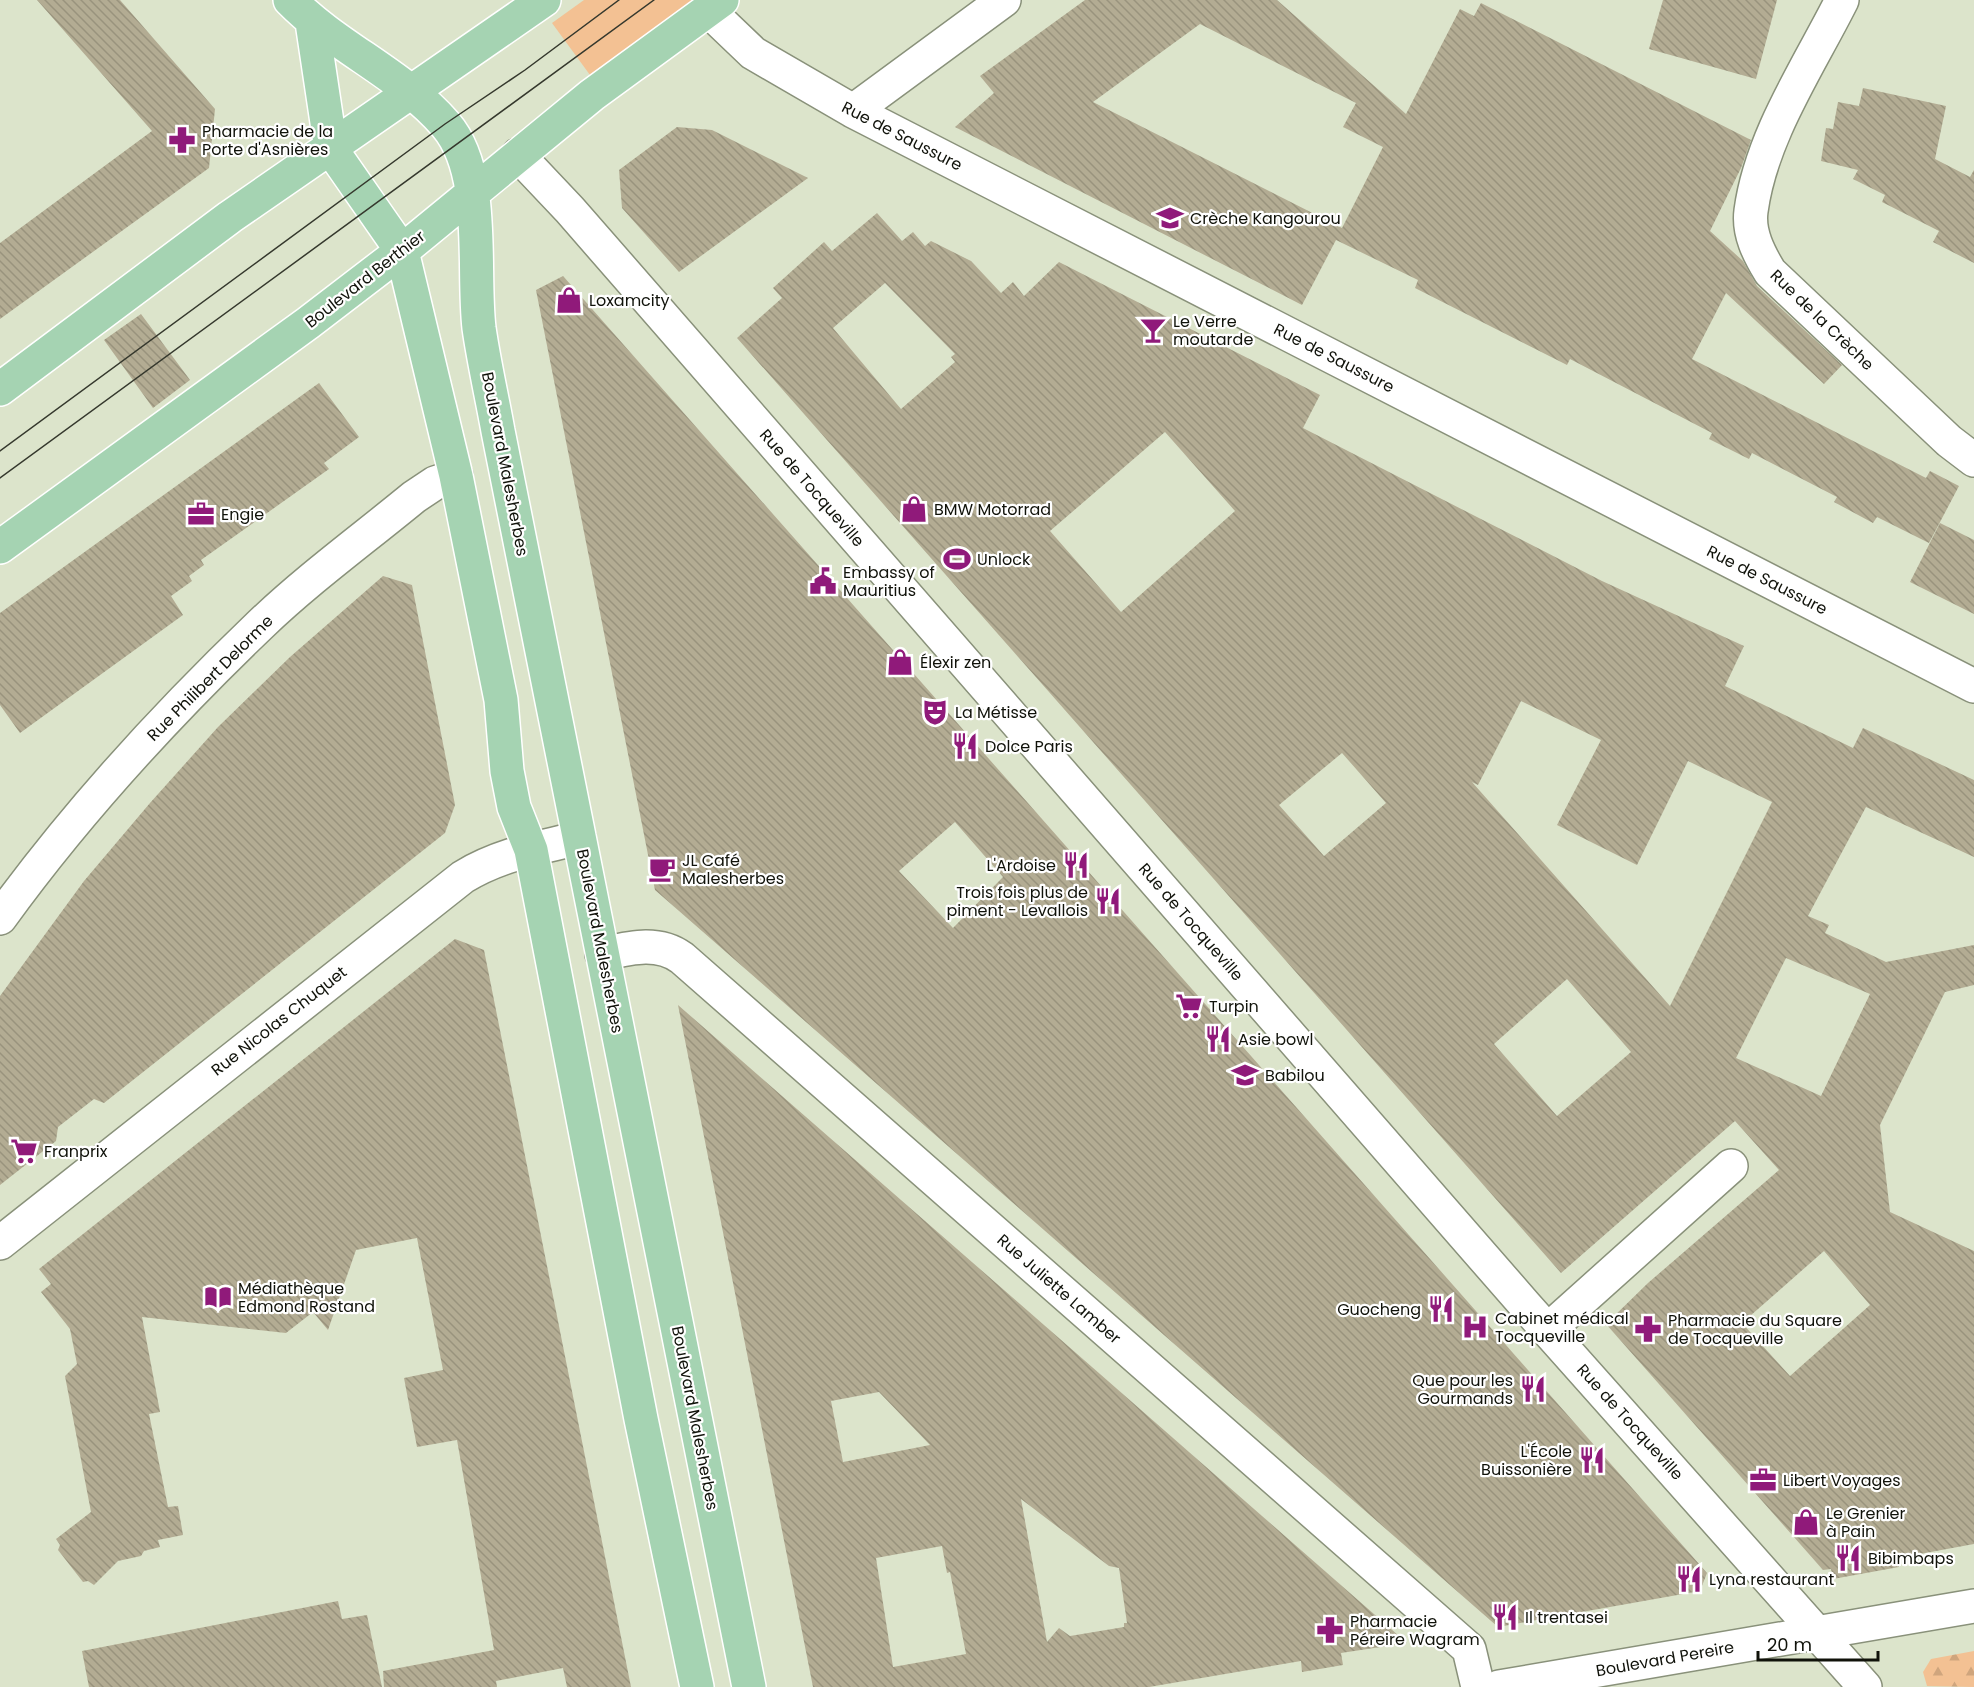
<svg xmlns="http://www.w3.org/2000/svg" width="1974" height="1687" viewBox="0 0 1974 1687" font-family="Poppins,sans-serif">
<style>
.green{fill:#f3c193}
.forest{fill:url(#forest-firs)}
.building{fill:url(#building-back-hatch);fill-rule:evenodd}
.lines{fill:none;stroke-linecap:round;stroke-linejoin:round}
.street-casing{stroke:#89917a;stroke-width:36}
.secondary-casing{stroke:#89917a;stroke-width:36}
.primary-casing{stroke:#fff;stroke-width:36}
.street{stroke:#fff;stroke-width:33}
.secondary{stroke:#fff;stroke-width:33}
.primary{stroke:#a5d3b2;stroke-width:33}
.tram{stroke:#35382d;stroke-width:1.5}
.labels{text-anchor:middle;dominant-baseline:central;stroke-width:4.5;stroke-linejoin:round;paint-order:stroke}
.poi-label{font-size:16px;fill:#10120a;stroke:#fff;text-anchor:start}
.street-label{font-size:16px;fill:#10120a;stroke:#fff}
</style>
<defs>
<pattern id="forest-firs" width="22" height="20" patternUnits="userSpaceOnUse" patternTransform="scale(1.5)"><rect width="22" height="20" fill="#f3c193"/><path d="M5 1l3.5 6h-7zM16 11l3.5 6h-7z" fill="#cfa57d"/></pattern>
<pattern id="building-back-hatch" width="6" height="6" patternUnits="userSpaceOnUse" patternTransform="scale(1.5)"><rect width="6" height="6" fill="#b3ac93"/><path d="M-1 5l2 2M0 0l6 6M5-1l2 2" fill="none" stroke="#99937d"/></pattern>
</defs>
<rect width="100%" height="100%" fill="#dce4cb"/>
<!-- green -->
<path class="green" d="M584 0H693L590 75 552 23Z"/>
<!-- forest -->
<path class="forest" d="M1974 1651V1687L1927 1686 1923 1672 1931 1659Z"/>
<!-- building -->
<path class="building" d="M37 0H120L215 109 209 168 0 319V243L152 131Z
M1085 0H1277L1406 114 1460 9 1474 16 1481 3 1751 140 1741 168 1710 231 1743 261 1757 286 1842 365 1824 384 1726 293 1692 359 1926 478 1930 471 1959 486 1929 543 1877 517 1873 523 1834 502 1837 497 1752 453 1749 459 1709 439 1712 433 1570 359 1567 365 1415 288 1418 280 1336 240 1302 305 955 127 994 93 980 76ZM1200 24 1356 103 1343 127 1383 147 1342 228 1093 102Z
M1663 0H1777L1756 79 1649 49Z
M1863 88 1946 106 1935 159 1970 177 1974 170V263L1933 242 1939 231 1882 202 1885 195 1853 179 1858 170 1821 161 1826 128 1833 129 1838 102 1859 106Z
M677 127 712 130 808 178 679 272 622 208 619 170Z
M877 213 902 241 913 232 925 246 931 241 971 261 1001 293 1013 282 1024 296 1059 262 1320 395 1303 428 1602 581 1744 646 1725 686 1853 748 1863 728 1974 780V857L1866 807 1808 916 1829 925 1825 933 1886 962 1974 945V985L1945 992 1880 1125 1890 1212 1974 1251V1544L1898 1558 1899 1567 1833 1579 1831 1569 1823 1570 1606 1324 1648 1283 1779 1170 1735 1121 1561 1273 737 338 782 298 773 288 824 242 832 251ZM885 283 955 354 951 357 955 362 901 409 833 328ZM1165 432 1235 511 1121 612 1050 531ZM1521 701 1601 740 1557 825 1637 865 1688 761 1772 802 1670 1006 1472 782 1478 785ZM1342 753 1386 803 1324 856 1279 805ZM1786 958 1870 994 1821 1096 1736 1058ZM1567 979 1631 1052 1557 1116 1494 1044ZM1824 1251 1870 1305 1790 1376 1742 1323Z
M563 276 1707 1573 1700 1591 1498 1627 655 890 536 290ZM955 822 1003 877 953 928 899 871Z
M141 314 190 380 153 408 104 340Z
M319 383 359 437 324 463 329 469 201 560 204 565 189 576 192 581 171 596 183 615 20 733 0 705V613Z
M1940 523 1974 540V614L1910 582Z
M383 576 412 585 455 805 445 833 104 1103 94 1099 58 1127 56 1141 0 1185V996L84 881 150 803 218 727 290 657Z
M455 939 484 950 631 1687H567L563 1668 496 1681 497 1687H384L383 1671 494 1650 457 1440 417 1447 404 1378 443 1370 417 1238 356 1250 328 1330 313 1312 286 1333 142 1317 160 1412 149 1414 168 1507 178 1506 183 1535 158 1540 160 1547 144 1551 141 1556 118 1561 94 1585 88 1581 83 1582 58 1550 60 1545 56 1539 91 1512 65 1376 77 1364 70 1329 41 1292 51 1284 39 1269Z
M678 1005 1100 1374 1407 1643 1341 1653 1343 1665 1302 1672 1301 1661 1149 1687H813ZM879 1392 930 1445 843 1462 831 1401ZM1021 1499 1109 1566 1119 1568 1127 1623H1124V1627L1070 1636 1059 1628 1047 1642ZM942 1546 947 1573 950 1572 966 1654 893 1667 876 1558Z
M338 1601 342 1619 367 1615 382 1687H89L82 1651Z"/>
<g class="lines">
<defs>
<path id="street" d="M1842 0C1809 66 1761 136 1751 211 1748 233 1759 254 1770 272L1949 441 1974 460
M708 10 753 53 853 111 1974 686
M853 111 1004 0
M518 155 570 210 1525 1305 1865 1687
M0 918C76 813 166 715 260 625 308 579 363 539 414 497L435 483 456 476
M602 954C629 948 658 940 682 958L1469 1649 1478 1687
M0 1243 463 877C499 855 538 848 579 838
M1548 1330 1731 1166"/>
<path id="secondary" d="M1499 1687 1974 1606"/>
<path id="primary" d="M290 0C337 48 402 74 446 125 487 173 472 268 479 328 484 363 492 397 498 431L749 1687
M312 22 331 149 402 251 456 476 501 700 507 771 514 807 531 850 641 1419 697 1687
M0 389 230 217 544 0
M0 547 308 323 402 251 592 95 722 0"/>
</defs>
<!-- street casing -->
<use href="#street" class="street-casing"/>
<!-- secondary casing -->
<use href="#secondary" class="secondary-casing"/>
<!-- primary casing -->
<use href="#primary" class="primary-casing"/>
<!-- street -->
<use href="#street" class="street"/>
<!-- secondary -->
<use href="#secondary" class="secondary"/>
<!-- primary -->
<use href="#primary" class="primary"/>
<!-- tram -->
<path class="tram" d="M0 451 445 124 525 70 619 0
M0 478 654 0"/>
</g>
<!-- icons -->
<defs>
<symbol id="pharmacy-bare" viewBox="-9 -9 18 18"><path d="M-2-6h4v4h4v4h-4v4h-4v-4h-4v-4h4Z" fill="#901a7a" stroke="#fff" stroke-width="2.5" paint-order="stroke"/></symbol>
<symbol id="school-bare" viewBox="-9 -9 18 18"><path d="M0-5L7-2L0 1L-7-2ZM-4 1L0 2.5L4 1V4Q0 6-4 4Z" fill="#901a7a" stroke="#fff" stroke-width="2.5" paint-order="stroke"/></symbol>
<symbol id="shop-bare" viewBox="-9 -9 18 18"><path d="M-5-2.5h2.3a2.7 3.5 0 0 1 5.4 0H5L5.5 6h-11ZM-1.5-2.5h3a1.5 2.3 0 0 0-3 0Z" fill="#901a7a" stroke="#fff" stroke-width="2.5" paint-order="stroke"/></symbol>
<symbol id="bar-bare" viewBox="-9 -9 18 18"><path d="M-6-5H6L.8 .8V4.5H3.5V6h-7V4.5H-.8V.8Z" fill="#901a7a" stroke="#fff" stroke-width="2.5" paint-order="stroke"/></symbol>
<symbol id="office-bare" viewBox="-9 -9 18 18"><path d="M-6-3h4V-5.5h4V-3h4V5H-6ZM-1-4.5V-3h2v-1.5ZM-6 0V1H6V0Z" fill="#901a7a" stroke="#fff" stroke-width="2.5" paint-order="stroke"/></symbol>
<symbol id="stadium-bare" viewBox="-9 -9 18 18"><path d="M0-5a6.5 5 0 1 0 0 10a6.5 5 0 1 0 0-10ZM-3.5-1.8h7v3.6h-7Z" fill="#901a7a" stroke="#fff" stroke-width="2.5" paint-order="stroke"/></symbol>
<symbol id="civic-bare" viewBox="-9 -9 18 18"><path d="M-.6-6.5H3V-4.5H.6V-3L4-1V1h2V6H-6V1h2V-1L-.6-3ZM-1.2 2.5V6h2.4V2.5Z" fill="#901a7a" stroke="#fff" stroke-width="2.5" paint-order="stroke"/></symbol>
<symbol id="theatre-bare" viewBox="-9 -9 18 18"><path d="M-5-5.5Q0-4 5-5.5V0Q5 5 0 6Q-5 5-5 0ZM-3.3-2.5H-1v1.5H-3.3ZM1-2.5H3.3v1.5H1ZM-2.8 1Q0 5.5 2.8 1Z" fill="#901a7a" stroke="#fff" stroke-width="2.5" paint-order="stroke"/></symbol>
<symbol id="restaurant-bare" viewBox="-9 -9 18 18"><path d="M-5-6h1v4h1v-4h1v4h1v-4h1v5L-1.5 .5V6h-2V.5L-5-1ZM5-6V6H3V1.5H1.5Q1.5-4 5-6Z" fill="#901a7a" stroke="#fff" stroke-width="2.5" paint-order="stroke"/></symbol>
<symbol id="cafe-bare" viewBox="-9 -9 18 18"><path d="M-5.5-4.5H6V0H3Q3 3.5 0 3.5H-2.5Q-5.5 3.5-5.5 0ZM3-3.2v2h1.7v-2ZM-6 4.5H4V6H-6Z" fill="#901a7a" stroke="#fff" stroke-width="2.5" paint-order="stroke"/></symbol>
<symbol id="supermarket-bare" viewBox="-9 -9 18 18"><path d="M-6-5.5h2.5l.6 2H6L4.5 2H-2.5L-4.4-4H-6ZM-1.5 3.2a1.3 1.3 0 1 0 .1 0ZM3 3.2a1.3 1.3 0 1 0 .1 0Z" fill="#901a7a" stroke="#fff" stroke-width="2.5" paint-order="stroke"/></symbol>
<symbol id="library-bare" viewBox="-9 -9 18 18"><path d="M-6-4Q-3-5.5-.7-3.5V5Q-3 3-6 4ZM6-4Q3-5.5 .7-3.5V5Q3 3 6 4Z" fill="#901a7a" stroke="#fff" stroke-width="2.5" paint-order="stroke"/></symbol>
<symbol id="hospital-bare" viewBox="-9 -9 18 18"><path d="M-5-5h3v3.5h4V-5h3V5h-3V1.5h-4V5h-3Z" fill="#901a7a" stroke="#fff" stroke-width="2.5" paint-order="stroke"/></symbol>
</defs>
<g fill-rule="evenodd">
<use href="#pharmacy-bare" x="163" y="121" width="38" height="38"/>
<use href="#school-bare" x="1151" y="199" width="38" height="38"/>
<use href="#shop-bare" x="550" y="281" width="38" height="38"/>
<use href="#bar-bare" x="1134" y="311" width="38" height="38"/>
<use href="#shop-bare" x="895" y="490" width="38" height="38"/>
<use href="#office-bare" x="182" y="495" width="38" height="38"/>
<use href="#stadium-bare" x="938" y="540" width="38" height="38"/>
<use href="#civic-bare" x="804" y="562" width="38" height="38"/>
<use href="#shop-bare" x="881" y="643" width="38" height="38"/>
<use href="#theatre-bare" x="916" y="693" width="38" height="38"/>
<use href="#restaurant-bare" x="946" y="727" width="38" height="38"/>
<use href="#restaurant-bare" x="1057" y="846" width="38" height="38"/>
<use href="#cafe-bare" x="643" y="850" width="38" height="38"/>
<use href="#restaurant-bare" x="1089" y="882" width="38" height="38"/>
<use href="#supermarket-bare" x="1170" y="987" width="38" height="38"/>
<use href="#restaurant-bare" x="1199" y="1020" width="38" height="38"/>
<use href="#school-bare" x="1226" y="1056" width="38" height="38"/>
<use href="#supermarket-bare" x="5" y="1132" width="38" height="38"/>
<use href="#library-bare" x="199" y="1278" width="38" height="38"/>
<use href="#restaurant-bare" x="1422" y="1290" width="38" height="38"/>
<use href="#hospital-bare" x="1456" y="1308" width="38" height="38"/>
<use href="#pharmacy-bare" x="1629" y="1310" width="38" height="38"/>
<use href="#restaurant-bare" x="1514" y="1370" width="38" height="38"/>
<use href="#restaurant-bare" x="1573" y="1441" width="38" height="38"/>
<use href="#office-bare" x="1744" y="1461" width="38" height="38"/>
<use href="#shop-bare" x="1787" y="1503" width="38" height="38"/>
<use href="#restaurant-bare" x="1829" y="1539" width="38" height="38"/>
<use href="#restaurant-bare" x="1670" y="1560" width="38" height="38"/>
<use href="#restaurant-bare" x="1486" y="1598" width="38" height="38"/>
<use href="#pharmacy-bare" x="1311" y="1611" width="38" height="38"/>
</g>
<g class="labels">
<!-- poi labels -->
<g class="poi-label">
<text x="202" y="131">Pharmacie de la<tspan x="202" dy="18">Porte d'Asnières</tspan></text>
<text x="1190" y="218">Crèche Kangourou</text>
<text x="589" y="300">Loxamcity</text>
<text x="1173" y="321">Le Verre<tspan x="1173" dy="18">moutarde</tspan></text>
<text x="934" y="509">BMW Motorrad</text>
<text x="221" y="514">Engie</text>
<text x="977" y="559">Unlock</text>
<text x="843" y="572">Embassy of<tspan x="843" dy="18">Mauritius</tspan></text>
<text x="920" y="662">Élexir zen</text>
<text x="955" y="712">La Métisse</text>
<text x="985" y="746">Dolce Paris</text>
<text x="682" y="860">JL Café<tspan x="682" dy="18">Malesherbes</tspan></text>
<text x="1056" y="865" text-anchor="end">L'Ardoise</text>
<text x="1088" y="892" text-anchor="end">Trois fois plus de<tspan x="1088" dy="18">piment - Levallois</tspan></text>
<text x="1209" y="1006">Turpin</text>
<text x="1238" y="1039">Asie bowl</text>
<text x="1265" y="1075">Babilou</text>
<text x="44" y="1151">Franprix</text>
<text x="238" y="1288">Médiathèque<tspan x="238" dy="18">Edmond Rostand</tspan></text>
<text x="1421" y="1309" text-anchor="end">Guocheng</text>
<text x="1495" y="1318">Cabinet médical<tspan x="1495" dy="18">Tocqueville</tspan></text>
<text x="1668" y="1320">Pharmacie du Square<tspan x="1668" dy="18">de Tocqueville</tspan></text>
<text x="1513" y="1380" text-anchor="end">Que pour les<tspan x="1513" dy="18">Gourmands</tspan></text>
<text x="1572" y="1451" text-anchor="end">L'École<tspan x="1572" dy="18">Buissonière</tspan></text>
<text x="1783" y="1480">Libert Voyages</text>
<text x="1826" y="1513">Le Grenier<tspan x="1826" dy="18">à Pain</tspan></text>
<text x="1868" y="1558">Bibimbaps</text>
<text x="1709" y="1579">Lyna restaurant</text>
<text x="1525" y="1617">Il trentasei</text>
<text x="1350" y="1621">Pharmacie<tspan x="1350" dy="18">Péreire Wagram</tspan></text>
</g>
<!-- street labels -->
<g class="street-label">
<text transform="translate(902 136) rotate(27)">Rue de Saussure</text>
<text transform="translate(365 279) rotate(-38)">Boulevard Berthier</text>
<text transform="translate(1822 320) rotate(44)">Rue de la Crèche</text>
<text transform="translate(1334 358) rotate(27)">Rue de Saussure</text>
<text transform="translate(505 464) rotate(79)">Boulevard Malesherbes</text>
<text transform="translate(812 488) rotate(49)">Rue de Tocqueville</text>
<text transform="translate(1767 580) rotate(27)">Rue de Saussure</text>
<text transform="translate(210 678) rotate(-45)">Rue Philibert Delorme</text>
<text transform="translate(1191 922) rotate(49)">Rue de Tocqueville</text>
<text transform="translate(600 941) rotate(79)">Boulevard Malesherbes</text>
<text transform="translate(279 1021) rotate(-38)">Rue Nicolas Chuquet</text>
<text transform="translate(1059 1289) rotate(41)">Rue Juliette Lamber</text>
<text transform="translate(695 1418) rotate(79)">Boulevard Malesherbes</text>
<text transform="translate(1630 1422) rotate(48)">Rue de Tocqueville</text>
<text transform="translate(1665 1659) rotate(-10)">Boulevard Pereire</text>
</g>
</g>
<!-- scale -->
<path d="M1758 1651v9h120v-9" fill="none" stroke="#10120a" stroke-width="3"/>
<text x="1767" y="1651" font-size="18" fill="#10120a" stroke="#ffffff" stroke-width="4.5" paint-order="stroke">20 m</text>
</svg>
